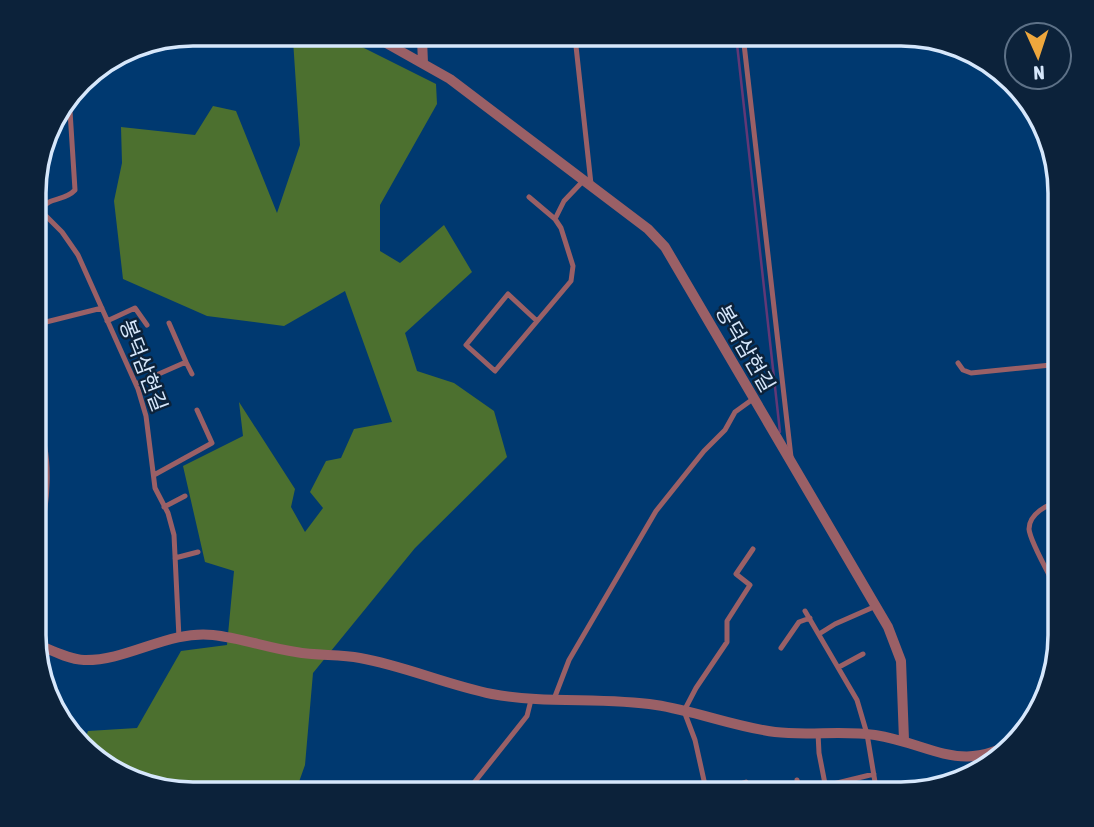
<svg xmlns="http://www.w3.org/2000/svg" width="1094" height="827" viewBox="0 0 1094 827" font-family="'Asap Condensed','Noto Sans KR',sans-serif">
<style>
.green{fill:#4c702f}
.lines{fill:none;stroke-linecap:round;stroke-linejoin:round}
.stream{stroke:#613876;stroke-width:2.5}
.lane{stroke:#9a6066;stroke-width:5}
.street{stroke:#9a6066;stroke-width:10}
.labels{text-anchor:middle;dominant-baseline:central;stroke-width:5;stroke-linejoin:round;paint-order:stroke}
.street-label{font-size:21px;fill:#d6e7fb;stroke:#0c223a}
.rim{fill:none;stroke:#d6e7fb;stroke-width:3.5}
</style>
<rect width="100%" height="100%" fill="#003970"/>
<!-- green -->
<path class="green" d="M293 40H348L436 84 437 104 380 205V251L400 263 444 225 472 272 405 333 417 371 454 383 494 411 507 457 415 548 313 673 305 765 295 793H183L88 754 82 747 88 731 137 728 181 651 227 645 234 571 205 562 183 466 243 436 239 402 295 489 291 507 305 532 323 508 310 492 326 461 341 458 354 429 392 422 345 291 284 326 207 316 123 279 114 201 122 163 121 127 195 135 213 106 236 111 277 213 300 145Z"/>
<g class="lines">
<!-- stream -->
<path class="stream" d="M736 35 780 432"/>
<!-- lane -->
<path class="lane" d="M743 35 791 457
M575 37 591 184
M529 197 555 219
M35 211 43 213 62 232 78 255 138 389 146 416 155 488 168 513 174 535 179 638
M39 211C49 196 64 202 75 190L70 111
M107 321 135 308 147 325
M537 321 508 294 466 345 495 371 571 281 573 266 561 228 555 219 564 201 583 181
M34 325 102 308
M186 362 192 374
M958 363 963 370 971 373 1061 364
M136 384 186 362 169 323
M34 460 45 485
M154 475 212 443 197 410
M34 484 46 488
M164 507 185 496
M34 547C49 520 54 444 34 419
M175 558 198 552
M1060 596C1054 582 1030 543 1029 529 1029 514 1047 504 1060 502
M805 611 857 700 867 734 877 794
M819 634 835 624 876 606
M781 648 799 622 810 618
M839 667 863 654
M554 699 569 660 656 511 704 451 725 430 735 412 753 399
M818 733 819 753 827 794
M797 780 801 794
M825 786 874 774
M468 794 473 784 527 716 531 700
M707 794 695 740 684 711 696 688 727 642V621L750 585 736 574 753 549
M710 794 746 782 750 794"/>
<!-- street -->
<path class="street" d="M379 39 450 79 648 229 665 247 888 627 901 661 904 740
M422 39 423 63
M34 643C49 649 67 659 84 660 128 661 168 630 213 635 241 638 268 648 296 652 317 656 339 654 360 658 405 666 447 685 492 694 547 704 602 697 656 705 696 711 735 727 775 732 808 736 842 730 875 735 936 745 960 776 1022 738"/>
</g>
<g class="labels">
<!-- street labels -->
<g class="street-label">
<text transform="translate(746 348) rotate(60)">봉덕삼현길</text>
<text transform="translate(144 365) rotate(69)">봉덕삼현길</text>
</g>
</g>
<!-- crop -->
<path d="M0 0H1094V827H0ZM193 46H901A147 147 0 0 1 1048 193V635A147 147 0 0 1 901 782H193A147 147 0 0 1 46 635V193A147 147 0 0 1 193 46Z" fill="#0c223a" fill-rule="evenodd"/>
<path class="rim" d="M193 46H901A147 147 0 0 1 1048 193V635A147 147 0 0 1 901 782H193A147 147 0 0 1 46 635V193A147 147 0 0 1 193 46Z"/>
<!-- north arrow -->
<g transform="translate(1038 56) rotate(177)"><circle r="33" fill="#0c223a" stroke="#5d7187" stroke-width="2"/>
<path d="M0-5L12 26L0 18L-12 26Z" fill="#eea73d"/>
<text y="-10" font-size="19" font-weight="bold" text-anchor="middle" fill="#d6e7fb">N</text>
</g>
</svg>
